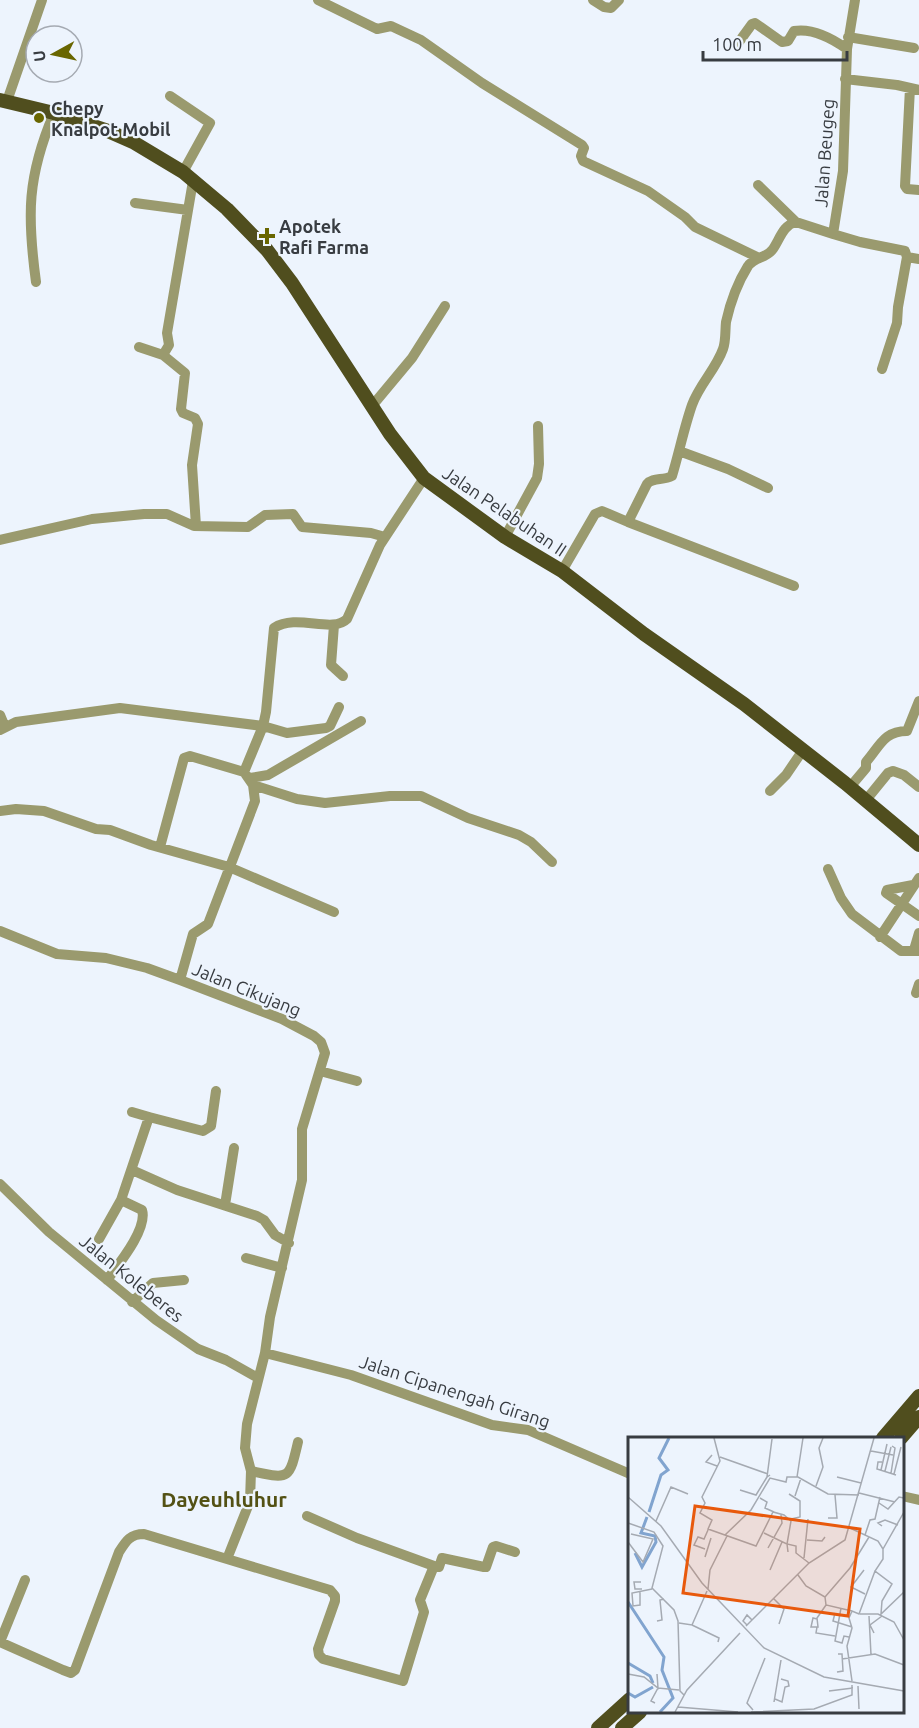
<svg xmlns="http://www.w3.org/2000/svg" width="919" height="1728" viewBox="0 0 919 1728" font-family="Ubuntu,sans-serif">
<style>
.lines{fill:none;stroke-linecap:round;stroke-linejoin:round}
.minor{stroke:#9a9a6e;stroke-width:10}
.major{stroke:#504e1e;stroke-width:14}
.poi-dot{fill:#696600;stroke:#edf4fd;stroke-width:2}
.labels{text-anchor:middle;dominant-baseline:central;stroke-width:4.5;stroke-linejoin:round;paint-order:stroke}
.poi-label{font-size:18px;font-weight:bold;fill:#383c41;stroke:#edf4fd;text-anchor:start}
.street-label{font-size:18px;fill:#383c41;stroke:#edf4fd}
.quarter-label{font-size:21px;font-weight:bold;fill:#535114;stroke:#edf4fd}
.inset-river{fill:none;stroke:#81a4cf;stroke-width:3}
.inset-road{fill:none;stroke:#a5aab2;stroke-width:1.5}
.view{fill:#e8590c;fill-opacity:0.15;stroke:#e8590c;stroke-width:3}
.inset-edge{fill:none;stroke:#383c41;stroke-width:3}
</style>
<rect width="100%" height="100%" fill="#edf4fd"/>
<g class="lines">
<!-- minor -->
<path class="minor" d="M318 0 377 29 391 26 421 40 482 83 582 145 584 148 581 156 583 161 648 191 685 217 695 227 757 257
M593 0 604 7 611 8 619 0
M848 37 914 48
M736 46 752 24 755 23 782 42 788 41 794 31C812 28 833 39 847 49
M845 79 897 85 919 90
M910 88 905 186 907 189 919 190
M170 96 210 123 183 172
M7 101 42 0
M758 185 796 222
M135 203 188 210
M833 234 860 242 905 251 907 257 919 259
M36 282C27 215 27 177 54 113
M139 347 163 355 185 373 181 409 183 413 195 418 198 424 192 465 196 526
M163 355 169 345 167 333 193 181
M882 369 897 323 898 307 907 257
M372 406 412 358 445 306
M679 451 728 469 768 488
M628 522 794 586
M505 537 537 478 539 464 538 426
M0 540 92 519 144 514H167L194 526 248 527 265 515 293 514 302 527 371 533 385 537
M562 571 595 514 602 511 628 522 647 484C653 477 663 481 672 476 679 453 684 428 692 405 699 385 716 369 723 349 726 341 725 331 726 322 730 304 738 282 748 266 755 256 766 259 773 249 780 239 783 225 796 222L833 234 843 171 847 49 855 0
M334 625 331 665 343 676
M0 715 5 727
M0 730 16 722 120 708 263 726 266 712 274 628C297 613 332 634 347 619L380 545 424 478
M250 778 268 775 361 721
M253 785 297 799 325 803 390 796H421L468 818 519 835 531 842 552 862
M850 787 866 768V762C880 746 884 731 907 731L919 701
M770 791 786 775 803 750
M866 800 888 773 893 771 904 775 919 787
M0 811 16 809 44 811 96 829 110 830 151 845 229 867 334 912
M160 847 184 758 190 756 244 772
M828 869 841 898 852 914 901 951H919
M913 885 887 890 886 893 919 916
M0 931 57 954 106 958 147 968 180 980 282 1019 314 1036 321 1042 325 1053 302 1129V1180L270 1317 265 1353 247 1424 245 1448 251 1471 250 1501 227 1559 144 1534C130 1534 126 1541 119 1552L75 1670 71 1673 63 1670 0 1642
M880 937 919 878
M914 950 919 933
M180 980 193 934 208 924 255 801 253 785 244 772 263 726 287 733 326 728 330 726 339 707
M916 993 919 984
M320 1071 357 1081
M149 1117 203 1131 211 1126 216 1091
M132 1170 177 1190 257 1216 264 1220 275 1235 289 1243
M0 1184 49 1232 156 1320 198 1349 226 1360 258 1378
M225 1205 234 1148
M99 1239 121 1200
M246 1258 282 1268
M107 1280C118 1265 148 1229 142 1210L121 1200 149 1117 132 1112
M132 1302 153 1283 184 1280
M265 1353 351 1375 492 1425 528 1430 630 1474
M251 1471C289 1479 289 1481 298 1442
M902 1496 919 1500
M307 1516 357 1538 434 1566 439 1567 442 1558 484 1567H486L493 1547 496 1546 515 1552
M227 1559 330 1590 335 1596V1601L318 1649 319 1655 323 1659 403 1681 424 1612 420 1600 434 1566
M0 1642 25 1580"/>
<!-- major -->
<path class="major" d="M0 100 54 113 108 131 133 142 183 172 227 209 267 250 292 283 390 434 424 478 505 537 562 571 644 634 744 704 845 783 919 845
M883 1438 919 1396
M901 1438 919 1417
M598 1728 630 1699
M622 1728 640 1712"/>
</g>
<!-- markers -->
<g class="poi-dot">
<circle cx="39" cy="118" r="6"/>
<path d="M264 227h6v6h6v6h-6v6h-6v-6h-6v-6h6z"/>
</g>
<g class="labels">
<!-- poi labels -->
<g class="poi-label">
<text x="51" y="108">Chepy<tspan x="51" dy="21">Knalpot Mobil</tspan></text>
<text x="279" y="226">Apotek<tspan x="279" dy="21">Rafi Farma</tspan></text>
</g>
<!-- street labels -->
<g class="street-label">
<text transform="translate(824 153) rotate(-86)">Jalan Beugeg</text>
<text transform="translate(505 511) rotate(34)">Jalan Pelabuhan II</text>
<text transform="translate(247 989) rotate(22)">Jalan Cikujang</text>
<text transform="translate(132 1278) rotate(39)">Jalan Koleberes</text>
<text transform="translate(455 1391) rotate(18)">Jalan Cipanengah Girang</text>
</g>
<!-- quarter labels -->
<g class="quarter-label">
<text x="224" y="1499">Dayeuhluhur</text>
</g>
</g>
<!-- overview -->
<g transform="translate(628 1437)">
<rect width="276" height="276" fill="#edf4fd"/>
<path class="inset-river" d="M21 75 33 38 40 33 31 21 41 1M7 116 14 130 28 105 27 99 13 96 19 80M0 165 36 220 34 233 45 261 32 275M0 226 22 239 25 246M0 256 7 260 25 250"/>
<path class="inset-road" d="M86 1 92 24 74 60 77 66 72 76 84 83 80 92 128 109 145 75 156 78 163 84 159 107 168 109V116L181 126M243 14 265 18M84 18 78 25 89 29M92 20 140 37M254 25H250L249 32 268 38M253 33 259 7M257 34 263 10M263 36 267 11 264 9M266 37 273 10M142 38 139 40 144 2M169 40 175 1M209 40 233 46M188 49 195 30 191 11 195 1M112 53 128 58 139 40M231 56 267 65M161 57 172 64V80L163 82M167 59 173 41M0 60 33 89 74 146 136 211 196 240 276 254M132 61 139 65 137 71 146 75M251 66 260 72 271 60 276 61M200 81H209L207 58M28 84 43 50 60 57M0 86 26 95 35 109 24 151 46 173 50 184 52 254 56 258M254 89 250 86 257 83 270 88M222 91 250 104 255 112V122L247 134 264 147 254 164 253 177 276 155M136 96 159 107 160 115M97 98 123 73 142 41 158 45 159 40H170L200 57 231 58M237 98 242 83 247 82 252 60M179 103 194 104 197 100M0 105 15 125 25 102 3 97M140 111 154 86 153 78M77 112 66 108 70 100 76 102 80 93M255 112 276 75M77 120 83 101M176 121 180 82M142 133 154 105M236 133 223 150 237 157M170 138 178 149 197 160 198 168 224 174M13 145H6L7 152H14M80 152 82 133 99 99M12 155V168L5 169 4 156 24 152M197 160 222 131 241 100M146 162 156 172 151 187M213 171 207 204 214 206 216 199 221 200M207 176 205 184 224 190M232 177H250L266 185 276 203M241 179 243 218M189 182 185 181 183 190H190L189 181 198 168M29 184 34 183 32 163 36 162M51 186 64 188 79 154M64 188 91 201 90 205M119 188 115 184 119 178 124 183M118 189 181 126 217 103 246 1M189 190 188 196 207 199M246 196 242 188 254 179M214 222 247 217 276 228M209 235 215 234 214 217H210M0 237 16 240 30 251 29 237M224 244 219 209 224 191 221 181 224 174 231 177 247 134M230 249 231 272M201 254 225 251M147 262 154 265 157 250 161 249 160 244 153 242M146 265 153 223M27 266 23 264 30 251 51 253M50 270 110 275M125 273 119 266 137 221M47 275 59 253 112 196M123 275 186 272 224 258V248"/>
<path class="view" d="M67 69 232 92 220 179 55 156Z"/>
<rect width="276" height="276" class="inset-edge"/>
</g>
<!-- north arrow -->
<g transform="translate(54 54) rotate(262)"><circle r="28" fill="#edf4fd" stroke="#a5aab2" stroke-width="1.5"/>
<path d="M0-4.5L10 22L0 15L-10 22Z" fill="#696600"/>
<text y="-9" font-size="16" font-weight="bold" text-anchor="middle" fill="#383c41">U</text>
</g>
<!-- scale -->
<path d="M703 51v9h144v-9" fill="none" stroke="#383c41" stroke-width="3"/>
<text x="712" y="51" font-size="18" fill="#383c41" stroke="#edf4fd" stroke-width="4.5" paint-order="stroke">100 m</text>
</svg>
